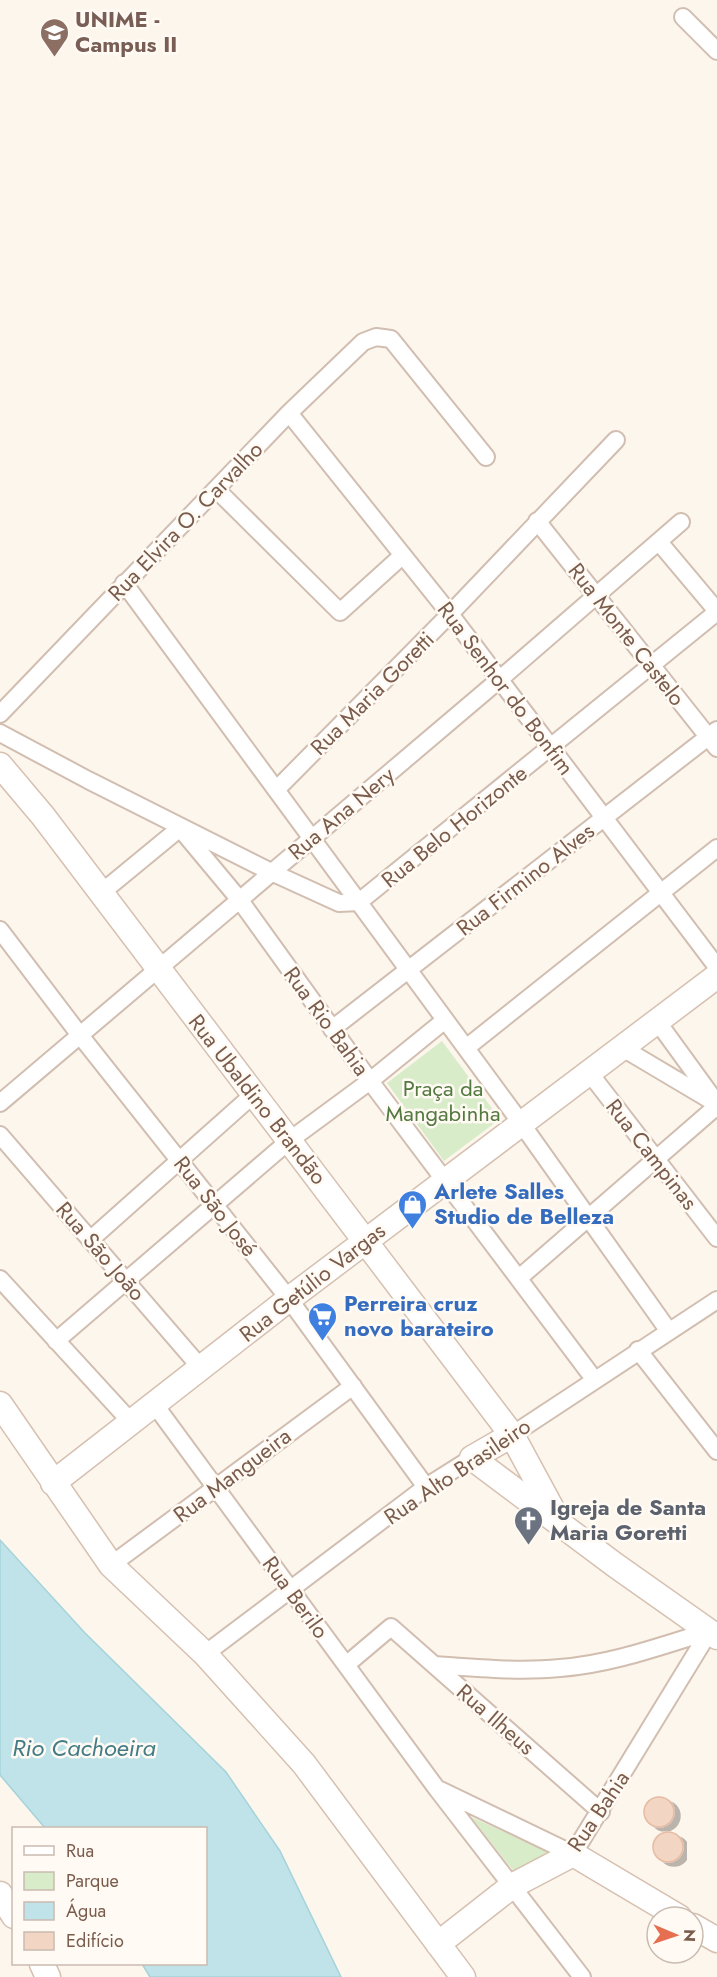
<svg xmlns="http://www.w3.org/2000/svg" width="717" height="1977" viewBox="0 0 717 1977" font-family="Jost,sans-serif">
<style>
.green{fill:#d8ecc9}
.water{fill:#bfe3e8;stroke:#a5d3da;stroke-width:1.5}
.building{fill:#f3d5c3;stroke:#e6bba3;stroke-width:1.5;filter:url(#shadow)}
.lines{fill:none;stroke-linecap:round;stroke-linejoin:round}
.street-casing{stroke:#d1beb0;stroke-width:20}
.secondary-casing{stroke:#d6c0b0;stroke-width:27}
.street{stroke:#fff;stroke-width:16}
.secondary{stroke:#fff;stroke-width:24}
.labels{text-anchor:middle;dominant-baseline:central;stroke-width:5;stroke-linejoin:round;paint-order:stroke}
.education-label{font-size:22px;font-weight:bold;fill:#785e54;stroke:#fffaf3;text-anchor:start}
.street-label{font-size:22px;fill:#7a5c4d;stroke:#fffaf3}
.park-label{font-size:22px;fill:#537a41;stroke:#fffaf3}
.shop-label{font-size:22px;font-weight:bold;fill:#366cbe;stroke:#fffaf3;text-anchor:start}
.worship-label{font-size:22px;font-weight:bold;fill:#5b616d;stroke:#fffaf3;text-anchor:start}
.water-label{font-size:24px;font-style:italic;fill:#437c86;stroke:#fffaf3}
</style>
<defs>
<filter id="shadow"><feDropShadow dx="6" dy="4" stdDeviation="0" flood-color="#0004"/></filter>
</defs>
<rect width="100%" height="100%" fill="#fdf6ec"/>
<!-- green -->
<path class="green" d="M442 1041 500 1119 444 1161 387 1083Z
M471 1817 553 1854 516 1874Z"/>
<!-- water -->
<path class="water" d="M0 1540 85 1633 226 1772 280 1851 341 1977H150L142 1964H206V1828H45L0 1775Z"/>
<!-- building -->
<path class="building" d="M644 1812a15 15 0 1 1 30 0a15 15 0 1 1-30 0Z
M653 1847a15 15 0 1 1 30 0a15 15 0 1 1-30 0Z"/>
<g class="lines">
<defs>
<path id="street" d="M683 17 717 51
M289 413 450 614 717 967
M216 489 340 612 403 555
M537 521 717 748
M659 542 717 611
M124 583 521 1123 668 1330
M0 714 289 413 363 342 376 337 391 339 486 457
M0 733 88 780 271 872 339 903 359 902 717 612
M276 790 450 614 616 440
M184 833 239 899 370 1081 594 1379
M101 893 180 828
M0 930 79 1034 289 1299 426 1487
M657 1021 713 1098
M332 1029 717 730
M621 1047 717 1104
M466 1048 717 848
M588 1071 717 1238
M0 1103 500 679 681 522
M0 1135 201 1368
M90 1240 254 1094
M519 1278 717 1106
M0 1279 131 1422
M56 1341 290 1140 370 1081 445 1020
M638 1350 717 1451
M155 1405 437 1789 582 1977
M512 1435 717 1300
M111 1565 353 1386
M205 1654 426 1487 472 1458
M346 1665 391 1627 601 1812
M435 1665C477 1668 519 1672 560 1668 613 1664 663 1645 713 1630
M440 1790 573 1854 709 1632"/>
<path id="secondary" d="M0 765 43 816 512 1435 558 1520
M0 1404 111 1565 205 1654 304 1764 463 1977
M512 1435 472 1458 615 1565 717 1637
M53 1483 289 1299 717 976
M0 1894 14 1916
M693 1926 717 1940
M438 1944 512 1886 573 1854 679 1917
M42 1964 48 1977"/>
</defs>
<!-- street casing -->
<use href="#street" class="street-casing"/>
<!-- secondary casing -->
<use href="#secondary" class="secondary-casing"/>
<!-- street -->
<use href="#street" class="street"/>
<!-- secondary -->
<use href="#secondary" class="secondary"/>
</g>
<!-- icons -->
<defs>
<symbol id="university-pin" viewBox="-11 -11 22 30"><path d="M0 17L-7.5 6A9.5 9.5 0 1 1 7.5 6Z" fill="#8d6e63" stroke="#fffaf3"/><path d="M0-5L7-2L0 1L-7-2ZM-4 1L0 2.5L4 1V4Q0 6-4 4Z" fill="#fff"/></symbol>
<symbol id="shop-pin" viewBox="-11 -11 22 30"><path d="M0 17L-7.5 6A9.5 9.5 0 1 1 7.5 6Z" fill="#3f7fe0" stroke="#fffaf3"/><path d="M-5-2.5h2.3a2.7 3.5 0 0 1 5.4 0H5L5.5 6h-11ZM-1.5-2.5h3a1.5 2.3 0 0 0-3 0Z" fill="#fff"/></symbol>
<symbol id="supermarket-pin" viewBox="-11 -11 22 30"><path d="M0 17L-7.5 6A9.5 9.5 0 1 1 7.5 6Z" fill="#3f7fe0" stroke="#fffaf3"/><path d="M-6-5.5h2.5l.6 2H6L4.5 2H-2.5L-4.4-4H-6ZM-1.5 3.2a1.3 1.3 0 1 0 .1 0ZM3 3.2a1.3 1.3 0 1 0 .1 0Z" fill="#fff"/></symbol>
<symbol id="church-pin" viewBox="-11 -11 22 30"><path d="M0 17L-7.5 6A9.5 9.5 0 1 1 7.5 6Z" fill="#6b7280" stroke="#fffaf3"/><path d="M-1.2-6h2.4v3.5h3.3v2.4h-3.3V6h-2.4V-.1h-3.3v-2.4h3.3Z" fill="#fff"/></symbol>
</defs>
<g fill-rule="evenodd">
<use href="#university-pin" x="38" y="16" width="33" height="45"/>
<use href="#shop-pin" x="396" y="1188" width="33" height="45"/>
<use href="#supermarket-pin" x="306" y="1300" width="33" height="45"/>
<use href="#church-pin" x="512" y="1504" width="33" height="45"/>
</g>
<g class="labels">
<!-- education labels -->
<g class="education-label">
<text x="75" y="19">UNIME -<tspan x="75" dy="25">Campus II</tspan></text>
</g>
<!-- street labels -->
<g class="street-label">
<text transform="translate(185 521) rotate(-46)">Rua Elvira O. Carvalho</text>
<text transform="translate(627 634) rotate(52)">Rua Monte Castelo</text>
<text transform="translate(506 688) rotate(53)">Rua Senhor do Bonfim</text>
<text transform="translate(372 693) rotate(-45)">Rua Maria Goretti</text>
<text transform="translate(341 813) rotate(-40)">Rua Ana Nery</text>
<text transform="translate(454 826) rotate(-39)">Rua Belo Horizonte</text>
<text transform="translate(525 879) rotate(-38)">Rua Firmino Alves</text>
<text transform="translate(327 1021) rotate(54)">Rua Rio Bahia</text>
<text transform="translate(258 1099) rotate(52)">Rua Ubaldino Brandão</text>
<text transform="translate(652 1154) rotate(52)">Rua Campinas</text>
<text transform="translate(216 1206) rotate(52)">Rua São José</text>
<text transform="translate(101 1251) rotate(49)">Rua São João</text>
<text transform="translate(312 1282) rotate(-38)">Rua Getúlio Vargas</text>
<text transform="translate(457 1471) rotate(-34)">Rua Alto Brasileiro</text>
<text transform="translate(232 1475) rotate(-37)">Rua Mangueira</text>
<text transform="translate(296 1597) rotate(54)">Rua Berilo</text>
<text transform="translate(496 1719) rotate(41)">Rua Ilheus</text>
<text transform="translate(598 1811) rotate(-56)">Rua Bahia</text>
</g>
<!-- park labels -->
<g class="park-label">
<text x="443" y="1088">Praça da<tspan x="443" dy="25">Mangabinha</tspan></text>
</g>
<!-- shop labels -->
<g class="shop-label">
<text x="434" y="1191">Arlete Salles<tspan x="434" dy="25">Studio de Belleza</tspan></text>
<text x="344" y="1303">Perreira cruz<tspan x="344" dy="25">novo barateiro</tspan></text>
</g>
<!-- worship labels -->
<g class="worship-label">
<text x="550" y="1507">Igreja de Santa<tspan x="550" dy="25">Maria Goretti</tspan></text>
</g>
<!-- water labels -->
<g class="water-label">
<text x="84" y="1747">Rio Cachoeira</text>
</g>
</g>
<!-- legend -->
<rect x="12" y="1827" width="195" height="138" fill="#fffaf3" stroke="#cabbb1" stroke-width="1.5"/>
<rect x="24" y="1846" width="30" height="9" fill="#ffffff" stroke="#cabbb1" stroke-width="1.5"/>
<text x="66" y="1857" font-size="18" fill="#7a5c4d">Rua</text>
<rect x="24" y="1872" width="30" height="18" fill="#d8ecc9" stroke="#cabbb1" stroke-width="1.5"/>
<text x="66" y="1887" font-size="18" fill="#7a5c4d">Parque</text>
<rect x="24" y="1902" width="30" height="18" fill="#bfe3e8" stroke="#cabbb1" stroke-width="1.5"/>
<text x="66" y="1917" font-size="18" fill="#7a5c4d">Água</text>
<rect x="24" y="1932" width="30" height="18" fill="#f3d5c3" stroke="#cabbb1" stroke-width="1.5"/>
<text x="66" y="1947" font-size="18" fill="#7a5c4d">Edifício</text>
<!-- north arrow -->
<g transform="translate(675 1935) rotate(92)"><circle r="28" fill="#fffaf3" stroke="#cabbb1" stroke-width="1.5"/>
<path d="M0-4.5L10 22L0 15L-10 22Z" fill="#e76f51"/>
<text y="-9" font-size="16" font-weight="bold" text-anchor="middle" fill="#7a5c4d">N</text>
</g>
</svg>
